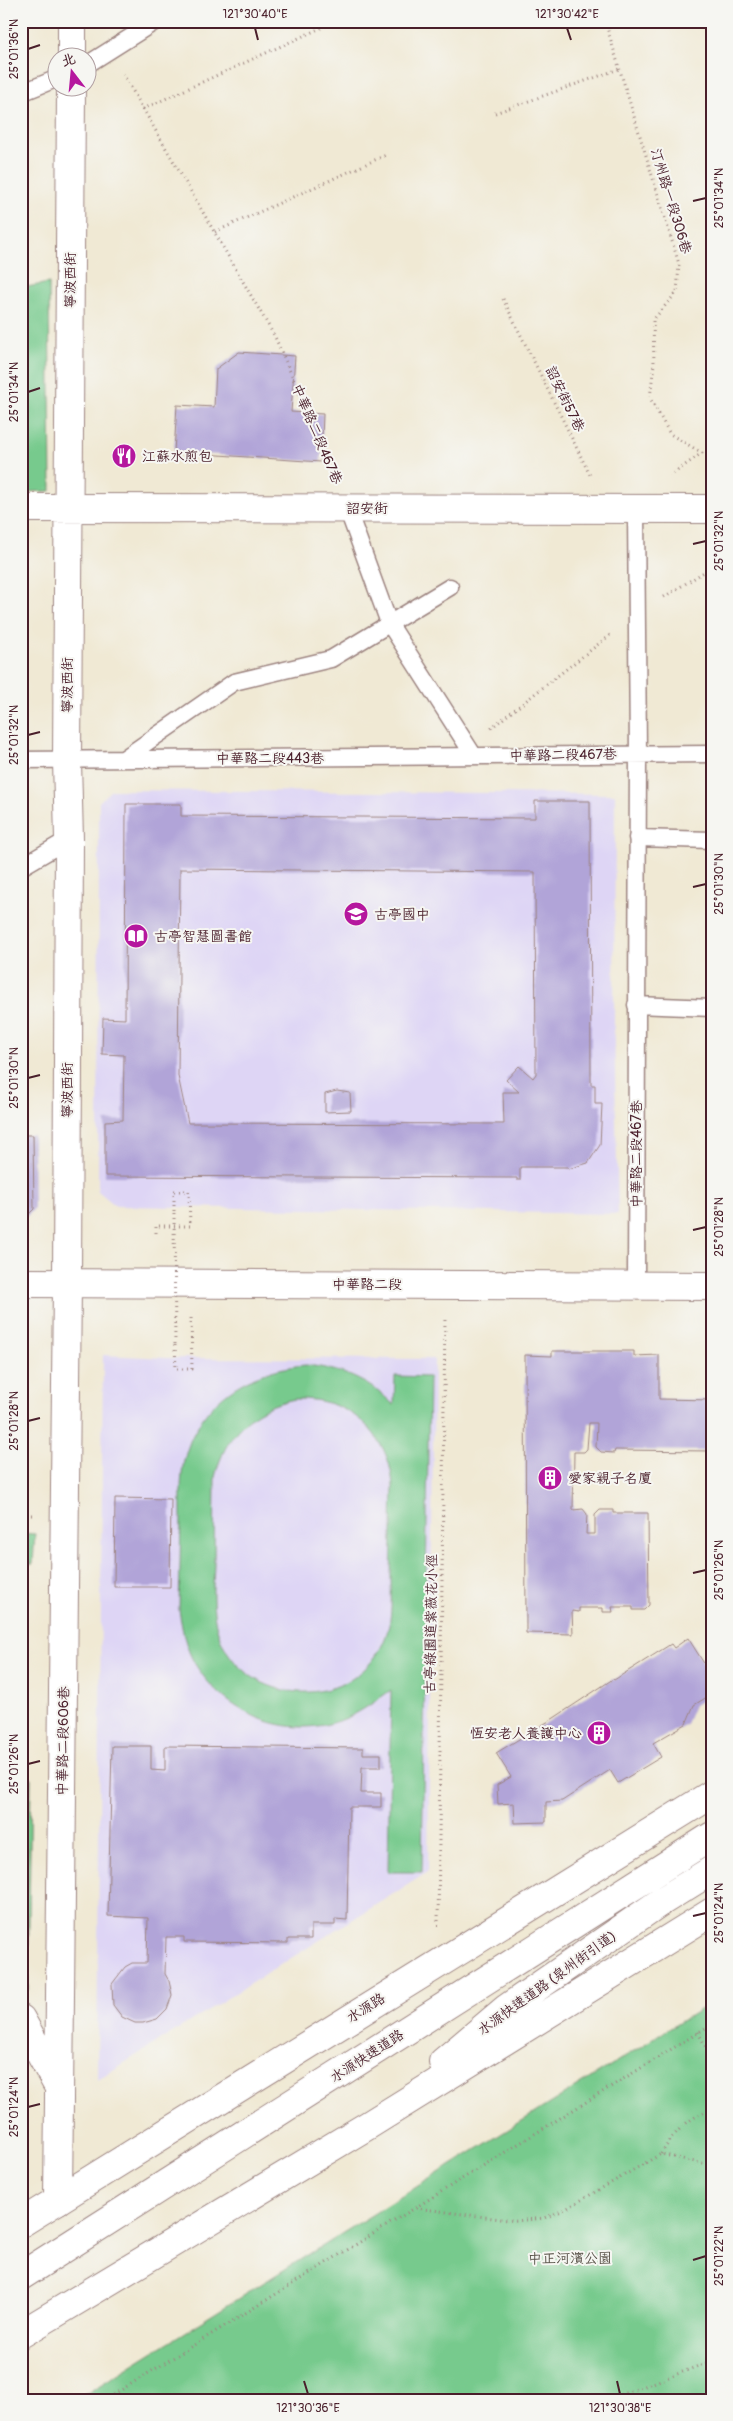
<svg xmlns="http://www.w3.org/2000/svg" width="733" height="2421" viewBox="0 0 733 2421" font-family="Pangolin,'LXGW WenKai TC',sans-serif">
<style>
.built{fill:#ded5f5}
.green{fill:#77ca8d;stroke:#60745c;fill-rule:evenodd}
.building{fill:#b1a4d8;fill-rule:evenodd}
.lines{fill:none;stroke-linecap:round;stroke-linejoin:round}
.lane-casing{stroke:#9d8480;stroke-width:19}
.street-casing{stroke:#9d8480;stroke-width:30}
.secondary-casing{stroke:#9d8480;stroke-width:30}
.highway-casing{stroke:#9d8480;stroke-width:30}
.path{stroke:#9d8480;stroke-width:3;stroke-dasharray:1 4;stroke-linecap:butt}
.lane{stroke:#fff;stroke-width:16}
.street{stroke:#fff;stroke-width:28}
.secondary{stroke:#fff;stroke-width:28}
.highway{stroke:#fff;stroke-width:28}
.path-bridge{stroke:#9d8480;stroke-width:3;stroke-dasharray:1 4;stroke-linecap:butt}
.ticks{fill:none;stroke:#4a1f2b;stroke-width:2}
.labels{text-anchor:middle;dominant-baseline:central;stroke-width:4;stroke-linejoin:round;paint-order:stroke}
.street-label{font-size:14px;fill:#4a1f2b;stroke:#f6f6f2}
.poi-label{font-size:14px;fill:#4a1f2b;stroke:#f6f6f2;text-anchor:start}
.park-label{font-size:14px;fill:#585248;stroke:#f6f6f2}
.neatline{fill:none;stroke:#4a1f2b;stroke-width:2}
.ticks-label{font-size:12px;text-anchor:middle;fill:#4a1f2b}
</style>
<rect width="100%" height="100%" fill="#f6f6f2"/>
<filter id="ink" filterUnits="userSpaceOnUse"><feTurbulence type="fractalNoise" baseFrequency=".02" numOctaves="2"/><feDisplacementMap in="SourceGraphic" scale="10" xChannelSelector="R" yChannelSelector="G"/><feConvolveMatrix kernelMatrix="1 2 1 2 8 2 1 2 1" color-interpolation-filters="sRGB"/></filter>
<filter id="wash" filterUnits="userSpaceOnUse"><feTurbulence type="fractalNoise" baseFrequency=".0096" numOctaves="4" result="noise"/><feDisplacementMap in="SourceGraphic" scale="20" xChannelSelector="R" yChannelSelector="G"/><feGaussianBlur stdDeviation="1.12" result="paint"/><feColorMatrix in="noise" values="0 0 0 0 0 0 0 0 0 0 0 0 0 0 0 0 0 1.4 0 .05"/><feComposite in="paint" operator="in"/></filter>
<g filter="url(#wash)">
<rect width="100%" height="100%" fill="#f0e9d4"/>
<!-- built -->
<path class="built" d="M111 790 615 794 614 1025 618 1214 116 1206 98 1191 99 802Z
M103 1355 166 1358 434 1359 428 1872 97 2080Z"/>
<!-- green -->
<path class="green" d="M49 283 51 491 21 492V288Z
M306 1365C341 1369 368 1380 394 1405L395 1376 429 1377 422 1872H388L391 1690C374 1702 359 1714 339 1721 284 1740 224 1712 195 1664 185 1647 182 1628 179 1610 180 1579 180 1549 181 1518 181 1499 180 1480 184 1461 197 1402 248 1369 306 1365ZM295 1399C347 1397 389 1432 393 1485 392 1516 392 1546 391 1576 391 1596 393 1617 386 1636 358 1714 243 1709 218 1632 211 1610 213 1586 214 1564 214 1535 215 1506 215 1477 225 1435 251 1407 295 1399Z
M21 1533 35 1534 33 1564 21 1565Z
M21 1778H31L28 1990 21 1978Z
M712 2002V2400H76Z"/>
<g id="blocks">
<!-- building -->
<path class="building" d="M239 352 295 356 291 412 323 414 321 462 174 452 177 405 214 407 216 369Z
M535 801H590L591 1085H595V1104H602L600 1145 588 1163 568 1169V1167H520V1180H517V1178L105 1176V1121L123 1120 124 1055 102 1054 103 1018 125 1019 126 804H181V816L535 818ZM180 869 535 872 536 1074 533 1078 519 1066 506 1080 519 1092H503L504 1124 188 1123 178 1076Z
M337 1091 350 1093 351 1111 325 1112V1094Z
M21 1135H33L34 1209 21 1222Z
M552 1351H634V1356L659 1355V1399L712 1400V1451L615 1450 614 1453 601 1452 596 1447 597 1423H589L587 1449 584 1452H574L573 1510 583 1509 587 1514 586 1534H595V1515L600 1510H613V1513H648L649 1605 644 1610H633V1607H612L613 1612H603V1608H579V1612L572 1611 573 1634 526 1633 525 1355 552 1356Z
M115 1498 171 1499 170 1587H114Z
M688 1638 712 1676V1694L694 1705 686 1724 653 1743 661 1757 618 1783 610 1770 562 1801 546 1802V1822L515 1823 514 1803 498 1804 497 1785 511 1777 496 1753 554 1718 613 1679 614 1680 671 1644 674 1648Z
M112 1746H151V1770L165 1771V1746L363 1748V1754H381V1767H362L361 1793H381V1807H349L347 1920 335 1919V1925H311V1939H288V1943L184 1942V1937H166L165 1974 169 1981 172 1995 167 2009 157 2019 143 2023H135L122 2017 113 2005 112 1984 125 1967 132 1963H147L148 1918 108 1916Z"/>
</g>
</g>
<g filter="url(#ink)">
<use href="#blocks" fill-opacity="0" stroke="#9d8480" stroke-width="1"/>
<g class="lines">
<defs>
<path id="lane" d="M88 64 156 21
M21 93 58 78
M347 508 389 623 474 756
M636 510 638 754 636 1285
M123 759 234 682 331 659 450 587
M21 760 712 754
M637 838 712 840
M21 867 69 839
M636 1005 712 1008"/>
<path id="street" d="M72 58V21
M21 508 712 509
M21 2019 58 2086
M58 2200 67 1283 69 839 67 761 71 88"/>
<path id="secondary" d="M21 1283 712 1286
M21 2223 712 1794"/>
<path id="highway" d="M443 2062 507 2008 659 1903 712 1870
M21 2276 712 1836
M21 2334 367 2126 712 1912"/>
</defs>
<!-- lane casing -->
<use href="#lane" class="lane-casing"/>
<!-- street casing -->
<use href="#street" class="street-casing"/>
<!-- secondary casing -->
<use href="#secondary" class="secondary-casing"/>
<!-- highway casing -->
<use href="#highway" class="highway-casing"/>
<!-- path -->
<path class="path" d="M605 21 679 264 677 292 653 320 654 364 650 398 670 434 702 453 670 476
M123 74 275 337 336 477
M143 109 323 27
M495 113 619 69
M215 232 386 155
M503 299 591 477
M664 597 712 567
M491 728 610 635
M156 1233V1226H190L189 1191H174V1213
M175 1345 176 1369H192L191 1315
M21 1515H33
M438 1926 445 1317
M698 2032 710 2055 712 2099
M661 2154C677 2129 685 2121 712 2108
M416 2208 516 2221 544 2218 564 2210 661 2154 712 2166
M105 2400 712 2024
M607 2400 712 2361"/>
<!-- lane -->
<use href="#lane" class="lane"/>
<!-- street -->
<use href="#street" class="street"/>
<!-- secondary -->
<use href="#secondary" class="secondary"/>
<!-- highway -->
<use href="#highway" class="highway"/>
<!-- path-bridge -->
<path class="path-bridge" d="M174 1213 175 1345"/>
</g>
</g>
<!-- ticks -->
<path class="ticks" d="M255 28 258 40M567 28 571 40M28 49 40 45M693 201 706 198M28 392 40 388M693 544 706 541M28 735 40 732M693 887 706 884M28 1078 40 1075M693 1230 706 1227M28 1421 40 1418M693 1573 706 1570M28 1764 40 1761M693 1916 706 1913M28 2107 40 2104M693 2260 706 2256M304 2381 308 2394M617 2381 620 2394"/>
<!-- icons -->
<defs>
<symbol id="restaurant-disc" viewBox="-11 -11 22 22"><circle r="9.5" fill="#b5179e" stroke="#f6f6f2"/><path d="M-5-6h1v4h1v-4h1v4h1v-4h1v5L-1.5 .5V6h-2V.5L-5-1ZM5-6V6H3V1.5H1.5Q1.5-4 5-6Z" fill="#fff"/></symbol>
<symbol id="school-disc" viewBox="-11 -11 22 22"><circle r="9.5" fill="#b5179e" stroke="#f6f6f2"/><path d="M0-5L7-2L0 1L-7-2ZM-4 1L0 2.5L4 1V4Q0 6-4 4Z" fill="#fff"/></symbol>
<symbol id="library-disc" viewBox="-11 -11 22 22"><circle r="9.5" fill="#b5179e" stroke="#f6f6f2"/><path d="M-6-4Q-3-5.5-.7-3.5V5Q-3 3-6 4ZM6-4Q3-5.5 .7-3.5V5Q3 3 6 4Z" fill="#fff"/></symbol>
<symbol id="building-disc" viewBox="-11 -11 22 22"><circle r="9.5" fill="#b5179e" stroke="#f6f6f2"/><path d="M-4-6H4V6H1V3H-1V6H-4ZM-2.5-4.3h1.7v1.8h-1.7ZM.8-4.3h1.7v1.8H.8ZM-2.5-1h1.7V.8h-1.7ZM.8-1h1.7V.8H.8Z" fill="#fff"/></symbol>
</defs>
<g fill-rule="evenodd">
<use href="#restaurant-disc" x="110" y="442" width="28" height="28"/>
<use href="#school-disc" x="342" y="900" width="28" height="28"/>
<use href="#library-disc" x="122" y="922" width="28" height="28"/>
<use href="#building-disc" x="536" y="1464" width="28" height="28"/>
<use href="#building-disc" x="585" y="1719" width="28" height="28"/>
</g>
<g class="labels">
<!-- street labels -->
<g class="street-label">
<text transform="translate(671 201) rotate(73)">汀州路一段306巷</text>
<text transform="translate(70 280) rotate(-90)">寧波西街</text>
<text transform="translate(565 399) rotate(64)">詔安街57巷</text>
<text transform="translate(317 434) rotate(67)">中華路二段467巷</text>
<text x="367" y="508">詔安街</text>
<text transform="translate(67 685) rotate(-90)">寧波西街</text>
<text transform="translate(563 755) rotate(-1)">中華路二段467巷</text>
<text x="270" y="758">中華路二段443巷</text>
<text transform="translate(67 1090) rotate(-90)">寧波西街</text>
<text transform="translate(636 1154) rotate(-90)">中華路二段467巷</text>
<text x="367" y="1284">中華路二段</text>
<text transform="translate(431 1624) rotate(-89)">古亭綠園道紫薇花小徑</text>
<text transform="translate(63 1741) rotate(-89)">中華路二段606巷</text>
<text transform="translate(547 1983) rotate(-36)">水源快速道路 (泉州街引道)</text>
<text transform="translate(366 2008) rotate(-32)">水源路</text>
<text transform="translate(367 2056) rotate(-33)">水源快速道路</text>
</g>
<!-- poi labels -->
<g class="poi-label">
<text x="142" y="456">江蘇水煎包</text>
<text x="374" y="914">古亭國中</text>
<text x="154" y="936">古亭智慧圖書館</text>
<text x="568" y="1478">愛家親子名廈</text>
<text x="582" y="1733" text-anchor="end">恆安老人養護中心</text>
</g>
<!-- park labels -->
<g class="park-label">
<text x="570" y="2258">中正河濱公園</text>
</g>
</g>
<!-- margin -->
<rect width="733" height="2421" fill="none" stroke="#f6f6f2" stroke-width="55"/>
<!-- north arrow -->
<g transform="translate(72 72) rotate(344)"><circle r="24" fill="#f6f6f2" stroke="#b1a0a2"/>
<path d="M0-4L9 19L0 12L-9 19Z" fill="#b5179e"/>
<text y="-8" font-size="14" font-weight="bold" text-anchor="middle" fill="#4a1f2b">北</text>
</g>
<rect x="28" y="28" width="678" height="2366" class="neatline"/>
<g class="ticks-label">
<text x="255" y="18">121°30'40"E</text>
<text x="567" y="18">121°30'42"E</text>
<text transform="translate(14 49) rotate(-90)" y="4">25°01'36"N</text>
<text transform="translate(719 198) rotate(-90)" y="4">25°01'34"N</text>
<text transform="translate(14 392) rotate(-90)" y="4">25°01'34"N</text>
<text transform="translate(719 541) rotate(-90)" y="4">25°01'32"N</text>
<text transform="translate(14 735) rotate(-90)" y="4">25°01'32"N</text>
<text transform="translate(719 884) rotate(-90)" y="4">25°01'30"N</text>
<text transform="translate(14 1078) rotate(-90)" y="4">25°01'30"N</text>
<text transform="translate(719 1227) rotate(-90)" y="4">25°01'28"N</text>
<text transform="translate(14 1421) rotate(-90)" y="4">25°01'28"N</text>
<text transform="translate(719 1570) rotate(-90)" y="4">25°01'26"N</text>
<text transform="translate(14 1764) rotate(-90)" y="4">25°01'26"N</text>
<text transform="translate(719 1913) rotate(-90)" y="4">25°01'24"N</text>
<text transform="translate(14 2107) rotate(-90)" y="4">25°01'24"N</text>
<text transform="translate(719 2256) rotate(-90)" y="4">25°01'22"N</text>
<text x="308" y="2412">121°30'36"E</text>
<text x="620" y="2412">121°30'38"E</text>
</g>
</svg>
